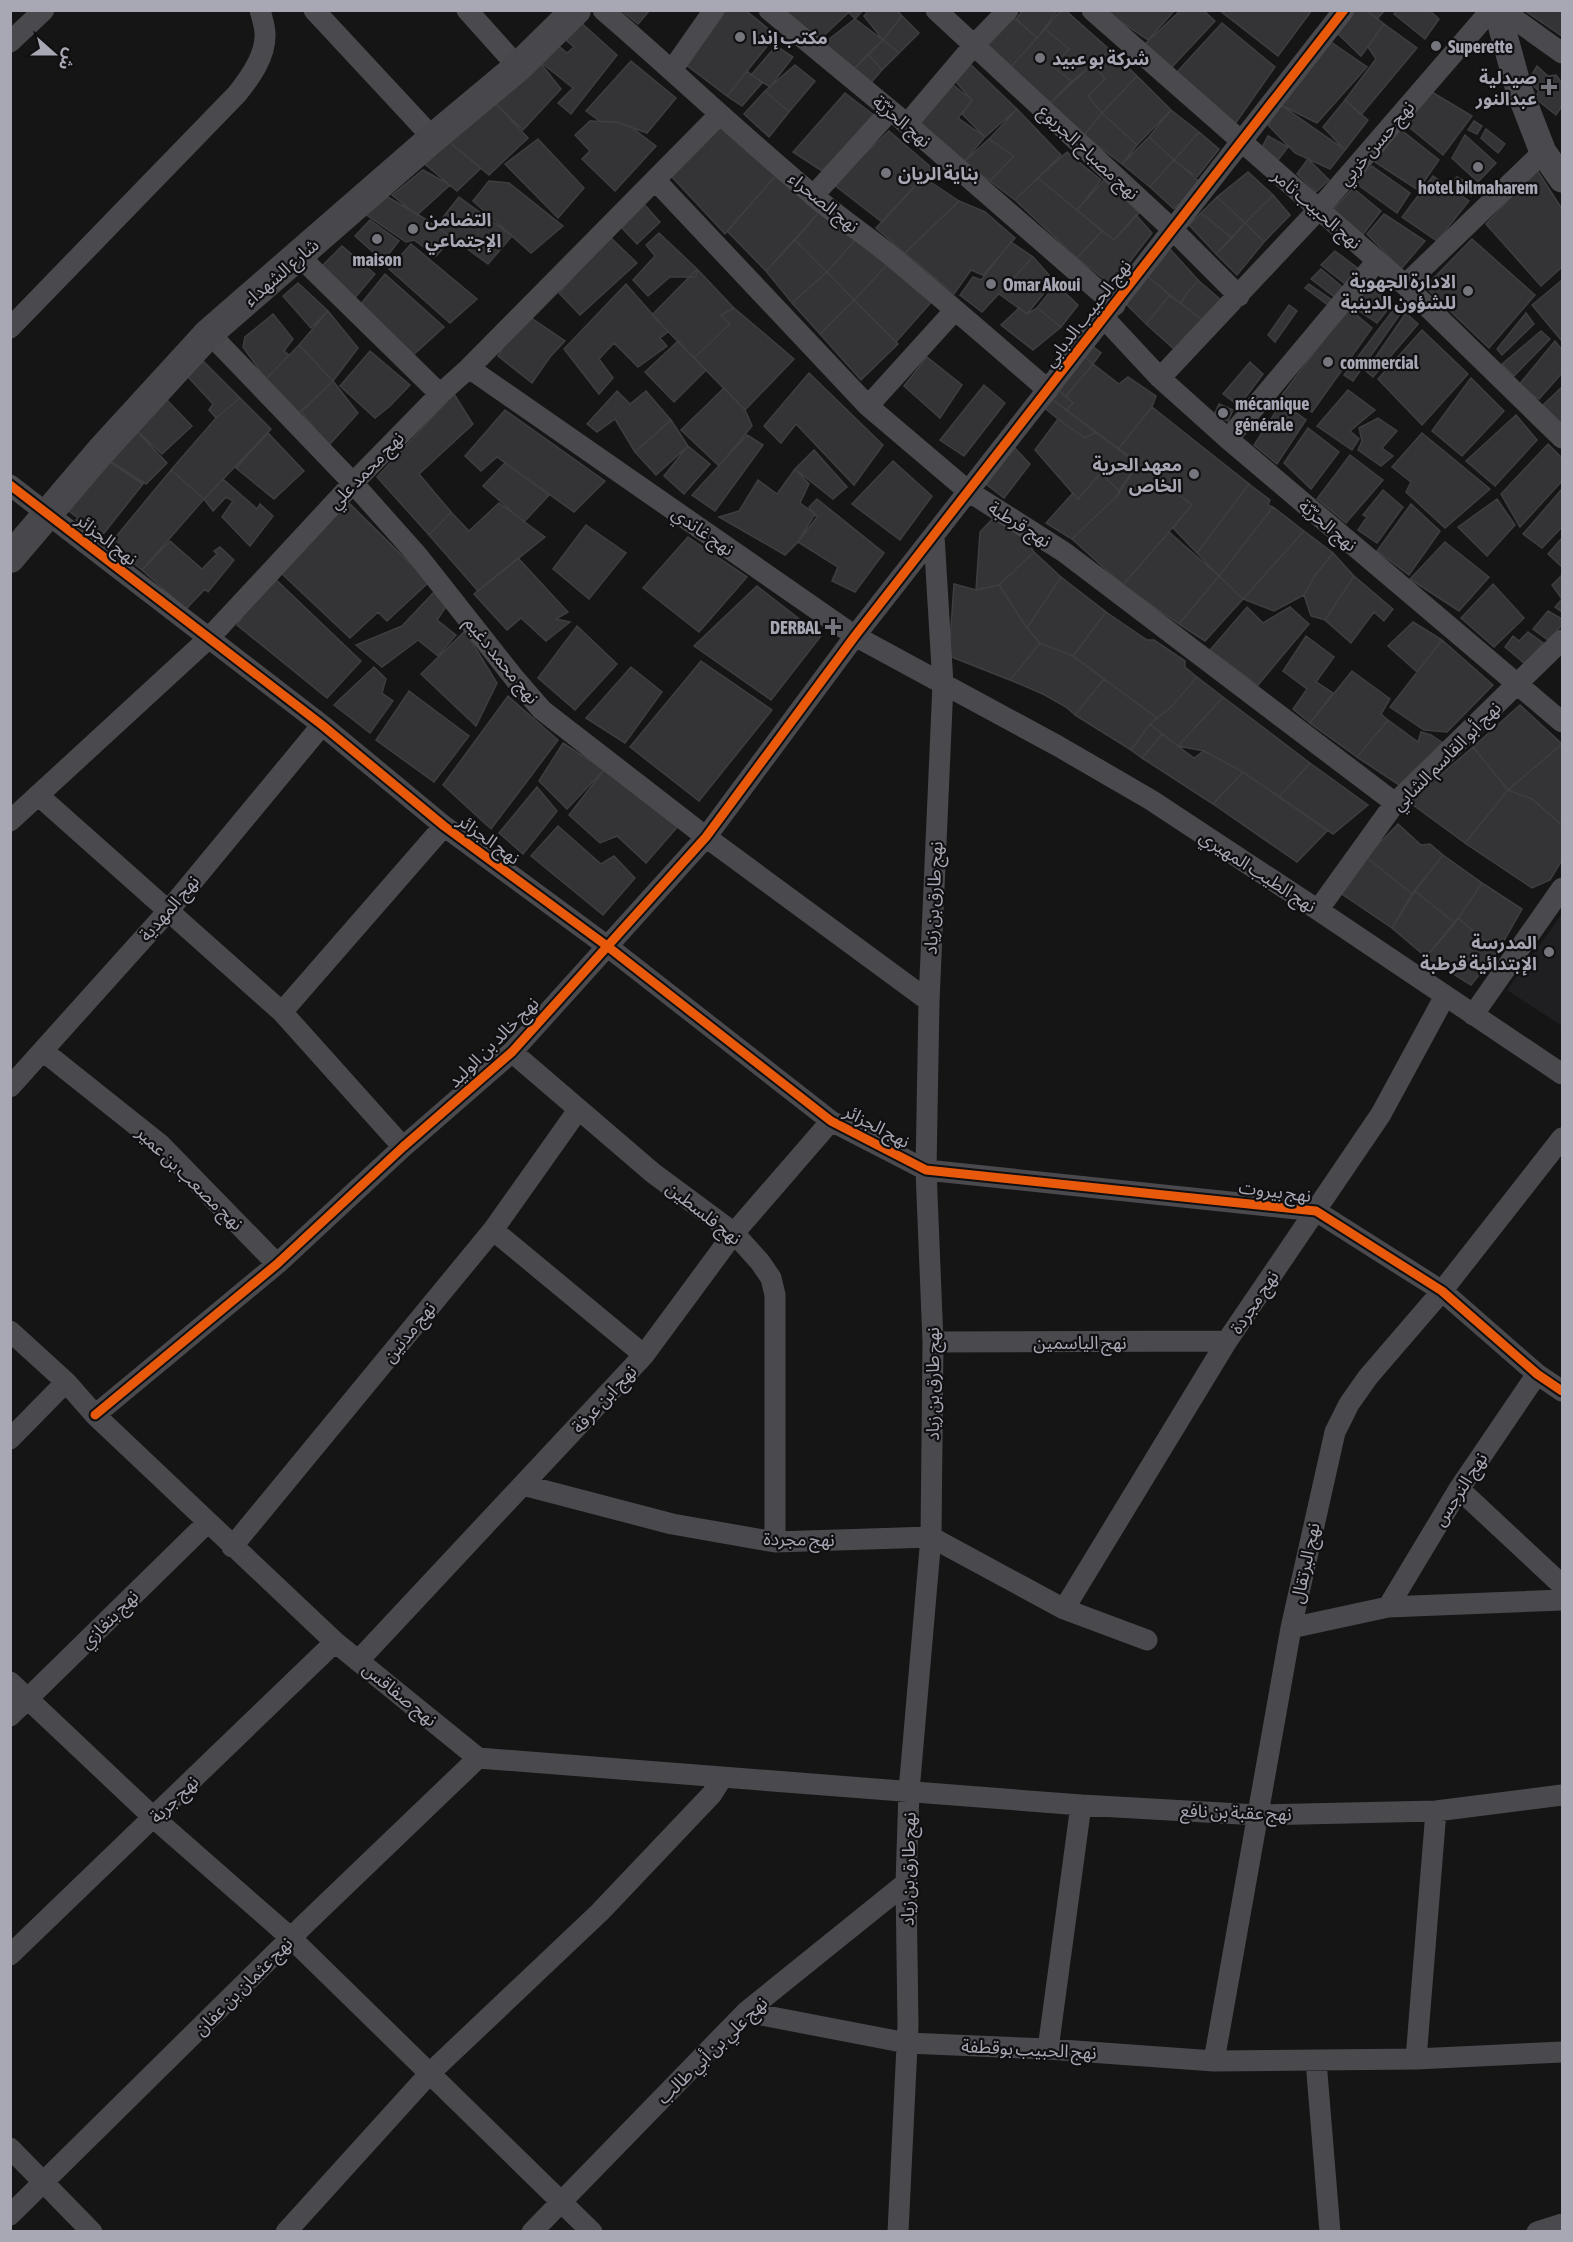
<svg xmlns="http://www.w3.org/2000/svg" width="1573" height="2242" viewBox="0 0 1573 2242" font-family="'Asap Condensed','Noto Sans Arabic',sans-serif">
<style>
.built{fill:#1f1f21}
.building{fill:#343436;stroke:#3e3e41;stroke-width:1.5}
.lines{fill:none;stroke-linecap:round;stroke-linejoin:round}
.minor{stroke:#4a4a4e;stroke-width:21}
.tertiary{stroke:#4a4a4e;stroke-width:27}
.secondary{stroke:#48484c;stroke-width:30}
.cycleway-casing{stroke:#100f11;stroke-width:13}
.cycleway{stroke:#e8590c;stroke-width:9}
.poi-dot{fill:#75757d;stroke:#100f11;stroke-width:2}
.labels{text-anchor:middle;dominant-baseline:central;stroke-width:4.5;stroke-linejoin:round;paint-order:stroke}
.poi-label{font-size:18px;font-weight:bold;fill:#a8a8b5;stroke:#100f11;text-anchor:start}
.street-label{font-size:18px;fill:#a8a8b5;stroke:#100f11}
</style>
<rect width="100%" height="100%" fill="#151515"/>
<!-- built -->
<path class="built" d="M1562 914V1026L1507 990Z"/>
<!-- building -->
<path class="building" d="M621 10H650L638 24Z
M726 10H745L776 35 727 96 685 64Z
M785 10H847L849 12 819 40Z
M847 10H863L855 19Z
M869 10H897L902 16 883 40 864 16Z
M1023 10H1058L1037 38 1016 19Z
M1061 10H1065L1110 50 1072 81 1053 67 1069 49 1045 29Z
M1111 10H1175L1148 40 1108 13Z
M1181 10H1203L1215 21 1172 67 1143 46Z
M1219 10H1312L1278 56Z
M1354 10H1366L1384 24 1361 56 1336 32Z
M1366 10H1385L1377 19Z
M1396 10H1429L1439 19 1425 39 1394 14Z
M1524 10H1562V36Z
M902 16 919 33 899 53 883 40Z
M1012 16 1037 38 1009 69 984 49Z
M577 19 617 55 571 114 558 103 573 88 538 60 555 43 567 53 574 47 560 35Z
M855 19 883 40 854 69 824 43Z
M1222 23 1275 67 1235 124 1177 72Z
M1384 24 1417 48 1361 115 1345 100 1376 59 1368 47Z
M1045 29 1069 49 1053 67 1072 81 1050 103 1009 69Z
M883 40 899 53 882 70 868 54Z
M1331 42 1367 67 1317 123 1281 105Z
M776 46 793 57 770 87 751 75Z
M1110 50 1137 76 1102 113 1088 96 1105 79 1093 64Z
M868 54 882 70 870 84 854 69Z
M538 60 561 89 523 130 492 100Z
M631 61 676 98 647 133 617 122H601L586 111Z
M969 63 1017 109 985 137 962 114 972 100 954 80Z
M1093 64 1105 79 1088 96 1102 113 1084 135 1050 103Z
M795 65 815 81 789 112 765 91Z
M1537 66 1548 76 1556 75 1562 83V106L1556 115 1535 98 1539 91 1528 81Z
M747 71 762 83 742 106 727 96Z
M1137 76 1171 110 1137 145 1102 113Z
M952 84 972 100 958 118 985 137 964 162 919 123Z
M765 91 789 112 769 137 744 114Z
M1430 91 1472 116 1443 155 1405 124Z
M845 93 875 116 822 171 793 152Z
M492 100 528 138 489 175 448 141Z
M1345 100 1368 120 1345 150 1323 127Z
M1281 105 1345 150 1330 169 1295 153 1268 125Z
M1017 109 1061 155 1015 200 990 181 1014 156 989 139Z
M1171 110 1199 132 1174 160 1149 137Z
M1102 113 1137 145 1122 164 1084 135Z
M590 121 617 122 631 127 656 146 615 191 582 159 590 151 575 135Z
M719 121 778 173 725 234 671 176Z
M1474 121 1482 126 1477 134 1468 130Z
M1400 129 1439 160 1418 190 1375 162Z
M1486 129 1505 144 1498 153 1481 138Z
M889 131 932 168 882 222 833 184Z
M1199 132 1219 149 1197 177 1174 160Z
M1465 135 1496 163 1478 182 1452 158Z
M1268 136 1288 147 1278 160 1261 149Z
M1149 137 1174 160 1150 187 1122 164Z
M538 139 584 188 558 218 505 164Z
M989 139 1014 156 990 181 964 162Z
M448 141 481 168 457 191 420 160Z
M1067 152 1101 180 1077 210 1038 178Z
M1308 159 1329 180 1316 192 1297 174Z
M1174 160 1200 182 1174 209 1150 187Z
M1372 166 1410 193 1397 213 1354 182Z
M423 170 450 185 417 215 392 195Z
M1537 170 1562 209V267L1541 286 1486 224Z
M1248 172 1273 195 1245 223 1217 197Z
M778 173 822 209 766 271 727 231Z
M1433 176 1469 201 1437 241 1402 217Z
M923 177 959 201 905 253 876 228Z
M1457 177 1475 187 1471 196 1454 180Z
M1038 178 1102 231 1077 258 1015 200Z
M1105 179 1141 211 1114 240 1077 210Z
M489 181 509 183 563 226 531 253 473 201Z
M1353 188 1381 211 1361 237 1331 212Z
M1273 195 1290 215 1264 242 1245 223Z
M386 196 427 220 452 238 436 256 414 240 406 242 362 212Z
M459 197 512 236 488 264 436 226Z
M1217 197 1245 223 1232 238 1201 213Z
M959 201 985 212 1015 238 983 275 971 270 954 294 905 253Z
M643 203 660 222 637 244 621 227Z
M822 209 856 239 827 272 795 240Z
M1201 213 1232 238 1216 254 1189 225Z
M1384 214 1425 241 1401 269 1367 234Z
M1136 215 1152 233 1112 285 1077 258 1102 231 1114 240Z
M370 220 399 241 383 261 355 236Z
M1245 223 1264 242 1237 275 1216 254Z
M659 233 697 269 696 277H670L648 296 633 280 655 256 646 245Z
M610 237 637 263 580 315 559 293Z
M856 239 888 264 854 300 827 272Z
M1472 239 1535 295 1489 348 1425 287Z
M795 240 827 272 792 303 766 271Z
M1011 242 1033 257 982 312 960 295 973 277 981 280Z
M411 244 477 299 450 323 389 269Z
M342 246 375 274 354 299 320 268Z
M1168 247 1199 281 1188 291 1181 303 1174 299 1145 274Z
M1335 251 1360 270 1349 287 1321 265Z
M1033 257 1049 275 1038 286 1044 293 1027 314 999 294Z
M888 264 933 300 896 342 854 300Z
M697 269 734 308 721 315 730 324 694 358 652 315Z
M1321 269 1345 289 1337 299 1311 279Z
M827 272 854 300 820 334 792 303Z
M385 274 444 327 411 357 360 305Z
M1145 274 1170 295 1146 324 1125 303Z
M1370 279 1392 304 1377 323 1349 304Z
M1562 280V339L1561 340 1532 305Z
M1199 281 1221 300 1203 321 1181 303 1188 291Z
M298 283 328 311 311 328 283 296Z
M626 284 668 332 660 338 667 346 638 367 614 343 599 359 613 378 599 394 564 349Z
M1056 284 1078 305 1061 327 1037 308Z
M1309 284 1335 302 1332 308 1305 288Z
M1170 295 1203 321 1175 350 1146 324Z
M854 300 898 344 861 380 820 334Z
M1289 305 1297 311 1275 342 1268 335Z
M1397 305 1403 310 1353 381 1344 375Z
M734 308 794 359 745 410 694 358 730 324 721 315Z
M1019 308 1027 314 1037 308 1061 327 1033 350 1001 325Z
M1348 308 1372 328 1312 412 1282 395Z
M328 311 358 348 333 381 299 345Z
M524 313 565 341 550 357 532 383 498 356Z
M1406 313 1418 324 1373 377 1366 371Z
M1526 313 1534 324 1502 355 1497 349Z
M273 314 293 339 284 351 289 355 266 379 243 347 245 337Z
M1422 330 1468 374 1422 425 1378 379Z
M1541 331 1550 339 1514 376 1502 364Z
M678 341 706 370 674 402 645 372Z
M1555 341 1562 350V373L1539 399 1518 386Z
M299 345 333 381 298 414 266 379Z
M1091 345 1101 353 1093 364 1083 355Z
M370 351 410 385 390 406 375 418 340 386Z
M1083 355 1093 364 1066 396 1057 389Z
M927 357 962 385 940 418 904 386Z
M203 361 240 398 216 418 209 410 213 404 188 377Z
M1250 362 1263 374 1239 406 1223 394Z
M1093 364 1119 384 1128 377 1156 396 1152 407 1118 449 1066 410 1073 403 1066 396Z
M809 373 883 445 854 485 796 424 781 443 764 426Z
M1471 378 1504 411 1462 456 1432 431Z
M333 381 358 413 329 445 301 412Z
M984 385 1005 403 964 456 940 440Z
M1562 387V423L1543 405Z
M724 388 745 410 752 426 719 466 681 430Z
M1057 389 1073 403 1066 410 1049 397Z
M1348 390 1375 410 1350 431 1359 439 1352 450 1317 426Z
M617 391 630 404 646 391 671 420 635 452 615 419 597 432 587 424Z
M454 394 473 424 419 474 451 512 429 535 377 477Z
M163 396 192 426 162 454 133 427Z
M1049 397 1096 432 1085 438 1058 419 1042 406Z
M240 398 271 429 204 499 171 470 216 418Z
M1282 402 1306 420 1277 464 1254 445Z
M1219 404 1233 410 1228 421 1214 415Z
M1152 407 1249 484 1197 553 1173 528 1192 505 1118 449Z
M505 410 605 481 574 512 497 457 481 471 465 456Z
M1516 415 1537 440 1495 486 1466 461Z
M1378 418 1397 431 1382 448 1393 456 1381 466 1358 450 1362 441 1359 428Z
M1058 419 1085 438 1096 432 1138 463 1119 491 1101 473 1078 499 1035 450Z
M671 420 688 446 656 475 635 452Z
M133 427 167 463 146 484 104 457Z
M1308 428 1339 452 1311 489 1284 463Z
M268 433 304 471 274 499 236 468Z
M1422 433 1490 489 1445 528 1406 492 1411 482 1392 467Z
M747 435 763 445 715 511 692 495Z
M1010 443 1030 464 1004 498 982 481Z
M1548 444 1562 458V481L1520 527 1501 494Z
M688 446 710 464 684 494 664 476Z
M814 450 847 487 833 499 795 469Z
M1350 455 1383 480 1346 523 1317 499Z
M105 459 143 484 104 533 97 535 76 520 78 518 66 509Z
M893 461 932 496 900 540 852 504Z
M505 463 549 495 524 522 483 486Z
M1138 463 1192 505 1123 585 1072 539 1118 495Z
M795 469 809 484 800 503 815 514 798 542 785 555 719 517 739 511 758 480 777 494Z
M171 470 204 499 142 570 110 544Z
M1101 473 1119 491 1118 495 1072 539 1046 523 1073 493 1078 499Z
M223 479 257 509 260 504 273 516 250 546 222 517 233 501 226 497 213 511 204 499Z
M1249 484 1270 500 1268 505 1273 507 1219 576 1197 553Z
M1562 489V527L1542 548 1523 534Z
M1383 490 1403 507 1377 543 1358 530 1367 517 1363 515Z
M817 499 884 553 855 592 832 581 838 567 798 542 817 517 809 507Z
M1497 499 1515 525 1487 556 1458 527Z
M348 502 429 582 387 621 378 612 350 638 280 572Z
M499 503 545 537 478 591 429 535 451 512 469 531Z
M1411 504 1440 531 1409 575 1377 551Z
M1273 507 1304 531 1243 599 1219 576Z
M998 513 1028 538V543L1034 552 999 585 976 590 980 532Z
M586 525 626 553 589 599 553 569Z
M1304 531 1333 553 1314 577 1304 595 1274 611 1243 599Z
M1169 532 1219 576 1179 624 1123 585Z
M688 537 747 577 699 632 643 588Z
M1562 538V567L1548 554Z
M170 541 202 569 217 554 214 551 220 547 234 560 208 592 205 589 186 609 142 570Z
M1445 542 1489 577 1459 611 1410 579Z
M1034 552 1061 577 1027 628 999 585Z
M1333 553 1354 576 1325 620 1311 616 1304 595 1314 577Z
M518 558 568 612 556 619 570 622 546 641 521 618 507 630 474 594Z
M269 573 361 661 327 698 237 625Z
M1562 575V612L1555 607 1562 599 1552 585Z
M1219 576 1243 599 1205 641 1179 624Z
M1354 576 1393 609 1384 621 1374 612 1351 643 1325 620Z
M1061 577 1106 612 1073 656 1040 643 1027 628Z
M954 584 976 590 999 585 1027 628 1040 643 1010 680 949 656Z
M1493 584 1524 618 1494 647 1461 618Z
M757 586 821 636 771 700 694 646Z
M434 592 447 605 437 620 456 635 438 656 418 640 382 667 356 645 402 626Z
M1247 607 1263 623 1290 607 1309 624 1258 685 1210 650Z
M1548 611 1562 619V625L1548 640 1533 629Z
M1106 612 1147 640H1154L1185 661V667L1197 677 1171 707 1157 718 1073 656Z
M1413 622 1442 640 1417 672 1388 646Z
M577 626 617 664 575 710 538 678Z
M465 631 497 683 476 726 421 674Z
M1528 632 1543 643 1525 664 1505 647 1513 636 1519 641Z
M1306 636 1334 657 1316 682 1333 693 1310 723 1293 709 1307 689 1283 671Z
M1442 640 1493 685 1447 732 1424 730 1390 707Z
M1040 643 1073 656 1104 679 1075 715 1066 707 1043 694 1010 680Z
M701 661 772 710 699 801 630 747Z
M374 667 386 679 382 693 393 701 370 733 334 705Z
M631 667 662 692 625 743 586 718Z
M1352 671 1390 699 1381 714 1388 720 1357 757 1310 723Z
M1197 677 1223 697 1178 746 1150 724 1171 707Z
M1104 679 1157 718 1150 724 1131 750 1075 715Z
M409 691 469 736 434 782 376 740Z
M508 696 558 740 491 829 443 785Z
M1223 697 1310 763 1279 797 1243 772 1204 751 1178 746Z
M1520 705 1562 744 1508 790 1473 747Z
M1388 720 1418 742 1421 732 1431 735 1446 745 1402 787 1357 757Z
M1150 724 1162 734 1142 758 1131 750Z
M1162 734 1194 758 1204 751 1243 772 1213 804 1142 758Z
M563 743 604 770 567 809 539 781Z
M1562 744V825L1532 799 1508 790Z
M1473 747 1508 790 1465 843 1409 802Z
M1310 763 1368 805 1333 834 1279 797Z
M604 770 679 825 646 863 617 836 600 843 569 815Z
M1243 772 1328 830 1297 862 1213 804Z
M537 787 557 811 523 854 499 833Z
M1508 790 1532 799 1562 825V860L1550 880 1532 888 1465 843Z
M1398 824 1421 845 1430 844 1443 855 1412 894 1366 857Z
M558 826 601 864 614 856 635 878 603 915 531 856Z
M1443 855 1482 883 1455 923 1415 891Z
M1366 857 1412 894 1392 928 1336 890Z
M1482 883 1522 909 1498 951 1458 918Z
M1415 891 1455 923 1426 957 1392 928Z
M1458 918 1498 951 1471 985 1426 957Z"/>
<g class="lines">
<!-- minor -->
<path class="minor" d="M314 10 433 138
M467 10 518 67
M603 10C674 71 742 136 814 196 838 217 864 234 889 254 943 299 995 344 1048 390
M769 10 907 124 1115 305
M936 10 1173 230 1239 296
M1092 10 1405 285 1562 438
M1502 10 1562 53
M10 42 44 10
M672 70 714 10
M907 124 974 45 1008 10
M656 181 868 406 968 491 1064 552 1395 803
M813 196 890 111
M299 256 440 394
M1405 285 1543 152
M1104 318 1160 378 1228 439 1562 722
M10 328 237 94C250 78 266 56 265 34 265 26 262 18 260 10
M209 333 353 483 418 556 515 679 542 710 706 837 929 1001
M469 368 855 636 1058 746 1151 800 1318 910 1562 1074
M1160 378 1319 209 1491 10
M868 406 955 310
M1228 439 1377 261
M10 485 322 725 444 826 607 946 831 1121 926 1170 1316 1211 1442 1291 1537 1374 1562 1391
M38 795 282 1012 403 1147
M10 821 209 638 353 483 440 394 469 368 719 115
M1318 910 1395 803 1562 640
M282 1012 444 826
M1473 1015 1562 888
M43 1051 161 1145 277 1264
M512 1052 653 1173 734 1233 760 1262 771 1278 775 1295V1542
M10 1087 169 910 322 725
M493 1230 644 1355
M10 1331 66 1382 95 1415 335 1642 478 1758 1081 1805 1258 1815 1436 1811 1562 1795
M933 1342 1227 1341
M95 1415 277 1264 403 1147 512 1052 706 837 855 636 1344 10
M10 1439 66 1382
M523 1485 672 1524 775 1542 931 1537 1064 1609 1227 1341 1381 1114 1445 996
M1459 1489 1562 1585
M232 1547 493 1230 578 1110
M1388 1607 1459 1489 1537 1374
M1064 1609 1147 1640
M1291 1628 1388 1607 1562 1600
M358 1661 644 1355 734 1233 831 1121
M10 1682 154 1818 291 1938 592 2232
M10 1716 208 1522
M10 1955 335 1642
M746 2012 907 2043 1048 2049 1214 2061 1416 2059 1562 2052
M1048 2049 1081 1805
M1416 2059 1436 1811
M1214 2061 1291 1628 1335 1432 1349 1404 1368 1377 1442 1291 1562 1138
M1316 2061 1330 2232
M10 2148 92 2232
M10 2215 308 1921 478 1758
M286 2232 430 2073 600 1912 712 1794 722 1778
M532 2232 746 2012 906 1883
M898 2232 908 2025 906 1883 909 1791 931 1537 933 1342 926 1170 929 1001 943 684 934 536
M1537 2232 1562 2224"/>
<!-- tertiary -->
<path class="tertiary" d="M1497 10 1519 90 1543 152 1562 179"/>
<!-- secondary -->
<path class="secondary" d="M10 558 101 451 209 333 433 138 518 67 576 10"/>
<defs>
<path id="cycleway" d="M10 485 322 725 444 826 607 946 831 1121 926 1170 1316 1211 1442 1291 1537 1374 1562 1391
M95 1415 277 1264 403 1147 512 1052 706 837 855 636 1344 10"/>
</defs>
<!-- cycleway casing -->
<use href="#cycleway" class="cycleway-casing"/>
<!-- cycleway -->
<use href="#cycleway" class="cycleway"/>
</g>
<!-- markers -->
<g class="poi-dot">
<circle cx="740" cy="37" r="6"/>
<circle cx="1436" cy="46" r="6"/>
<circle cx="1040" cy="58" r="6"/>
<path d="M1546 78h6v6h6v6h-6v6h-6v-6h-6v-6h6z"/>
<circle cx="1478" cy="167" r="6"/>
<circle cx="886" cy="173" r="6"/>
<circle cx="413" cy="229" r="6"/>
<circle cx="377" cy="239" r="6"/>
<circle cx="991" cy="284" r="6"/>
<circle cx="1468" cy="291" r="6"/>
<circle cx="1328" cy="362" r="6"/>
<circle cx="1223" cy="413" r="6"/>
<circle cx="1194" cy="474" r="6"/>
<path d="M830 618h6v6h6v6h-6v6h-6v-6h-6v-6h6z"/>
<circle cx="1549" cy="952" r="6"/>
</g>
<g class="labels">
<!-- poi labels -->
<g class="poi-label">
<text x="752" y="37">مكتب إندا</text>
<text x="1448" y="46">Superette</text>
<text x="1052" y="58">شركة بو عبيد</text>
<text x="1537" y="77" text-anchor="end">صيدلية<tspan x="1537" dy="21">عبدالنور</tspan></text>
<text x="898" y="173">بناية الريان</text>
<text x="1478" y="187" text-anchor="middle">hotel bilmaharem</text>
<text x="425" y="219">التضامن<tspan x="425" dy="21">الإجتماعي</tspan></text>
<text x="377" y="259" text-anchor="middle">maison</text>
<text x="1456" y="281" text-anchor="end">الادارة الجهوية<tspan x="1456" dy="21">للشؤون الدينية</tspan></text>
<text x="1003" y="284">Omar Akoui</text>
<text x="1340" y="362">commercial</text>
<text x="1235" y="403">mécanique<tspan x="1235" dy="21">générale</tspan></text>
<text x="1182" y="464" text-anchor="end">معهد الحرية<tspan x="1182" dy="21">الخاص</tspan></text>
<text x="821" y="627" text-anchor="end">DERBAL</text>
<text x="1537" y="942" text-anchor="end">المدرسة<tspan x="1537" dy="21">الإبتدائية قرطبة</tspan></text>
</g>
<!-- street labels -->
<g class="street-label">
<text transform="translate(902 121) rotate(40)">نهج الحرّيّة</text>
<text transform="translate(1376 143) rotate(-49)">نهج حسن خربي</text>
<text transform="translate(1089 152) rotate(43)">نهج مصباح الجربوع</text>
<text transform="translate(824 202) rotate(39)">نهج الصحراء</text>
<text transform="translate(1317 209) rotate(41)">نهج الحبيب ثامر</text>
<text transform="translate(281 272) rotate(-41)">شارع الشهداء</text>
<text transform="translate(1087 313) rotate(-52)">نهج الحبيب الدبابي</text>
<text transform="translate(366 470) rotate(-46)">نهج محمد علي</text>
<text transform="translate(1020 524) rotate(32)">نهج قرطبة</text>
<text transform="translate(1328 525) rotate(40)">نهج الحرّيّة</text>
<text transform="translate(703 531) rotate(35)">نهج غاندي</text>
<text transform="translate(107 539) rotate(38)">نهج الجزائر</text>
<text transform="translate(502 660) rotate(51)">نهج محمد دغيم</text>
<text transform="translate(1446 756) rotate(-45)">نهج أبو القاسم الشابي</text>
<text transform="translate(489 839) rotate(36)">نهج الجزائر</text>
<text transform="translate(1258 871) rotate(33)">نهج الطيب المهيري</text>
<text transform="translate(933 898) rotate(-87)">نهج طارق بن زياد</text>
<text transform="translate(169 908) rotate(-49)">نهج المهدية</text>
<text transform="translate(493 1042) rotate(-45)">نهج خالد بن الوليد</text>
<text transform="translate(877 1126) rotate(28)">نهج الجزائر</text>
<text transform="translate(190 1178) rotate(44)">نهج مصعب بن عمير</text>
<text transform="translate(1275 1191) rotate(7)">نهج بيروت</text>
<text transform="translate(704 1213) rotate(38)">نهج فلسطين</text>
<text transform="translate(1254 1302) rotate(-56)">نهج مجردة</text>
<text transform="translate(409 1332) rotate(-51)">نهج مدنين</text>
<text x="1080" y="1342">نهج الياسمين</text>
<text transform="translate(932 1384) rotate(-90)">نهج طارق بن زياد</text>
<text transform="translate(604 1399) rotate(-47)">نهج ابن عرفة</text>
<text transform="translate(1460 1489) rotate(-57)">نهج النرجس</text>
<text transform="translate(799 1539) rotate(1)">نهج مجردة</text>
<text transform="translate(1305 1563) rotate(-78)">نهج البرتقال</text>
<text transform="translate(109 1619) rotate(-45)">نهج بنغازي</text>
<text transform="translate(400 1694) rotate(39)">نهج صفاقس</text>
<text transform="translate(174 1799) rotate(-44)">نهج جربة</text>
<text transform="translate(1236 1812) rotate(2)">نهج عقبة بن نافع</text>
<text transform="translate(908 1869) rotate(-89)">نهج طارق بن زياد</text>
<text transform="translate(243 1986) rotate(-45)">نهج عثمان بن عفان</text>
<text transform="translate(1029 2049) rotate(3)">نهج الحبيب بوقطفة</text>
<text transform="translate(712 2050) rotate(-44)">نهج علي بن أبي طالب</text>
</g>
</g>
<!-- border -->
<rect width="1573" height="2242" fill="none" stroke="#a8a8b5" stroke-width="24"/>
<!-- north arrow -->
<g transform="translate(54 54) rotate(111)" stroke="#100f11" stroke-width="4.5" paint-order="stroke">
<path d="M0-4.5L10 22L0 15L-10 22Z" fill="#a8a8b5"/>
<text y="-9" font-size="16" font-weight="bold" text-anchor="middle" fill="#a8a8b5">ش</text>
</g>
</svg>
